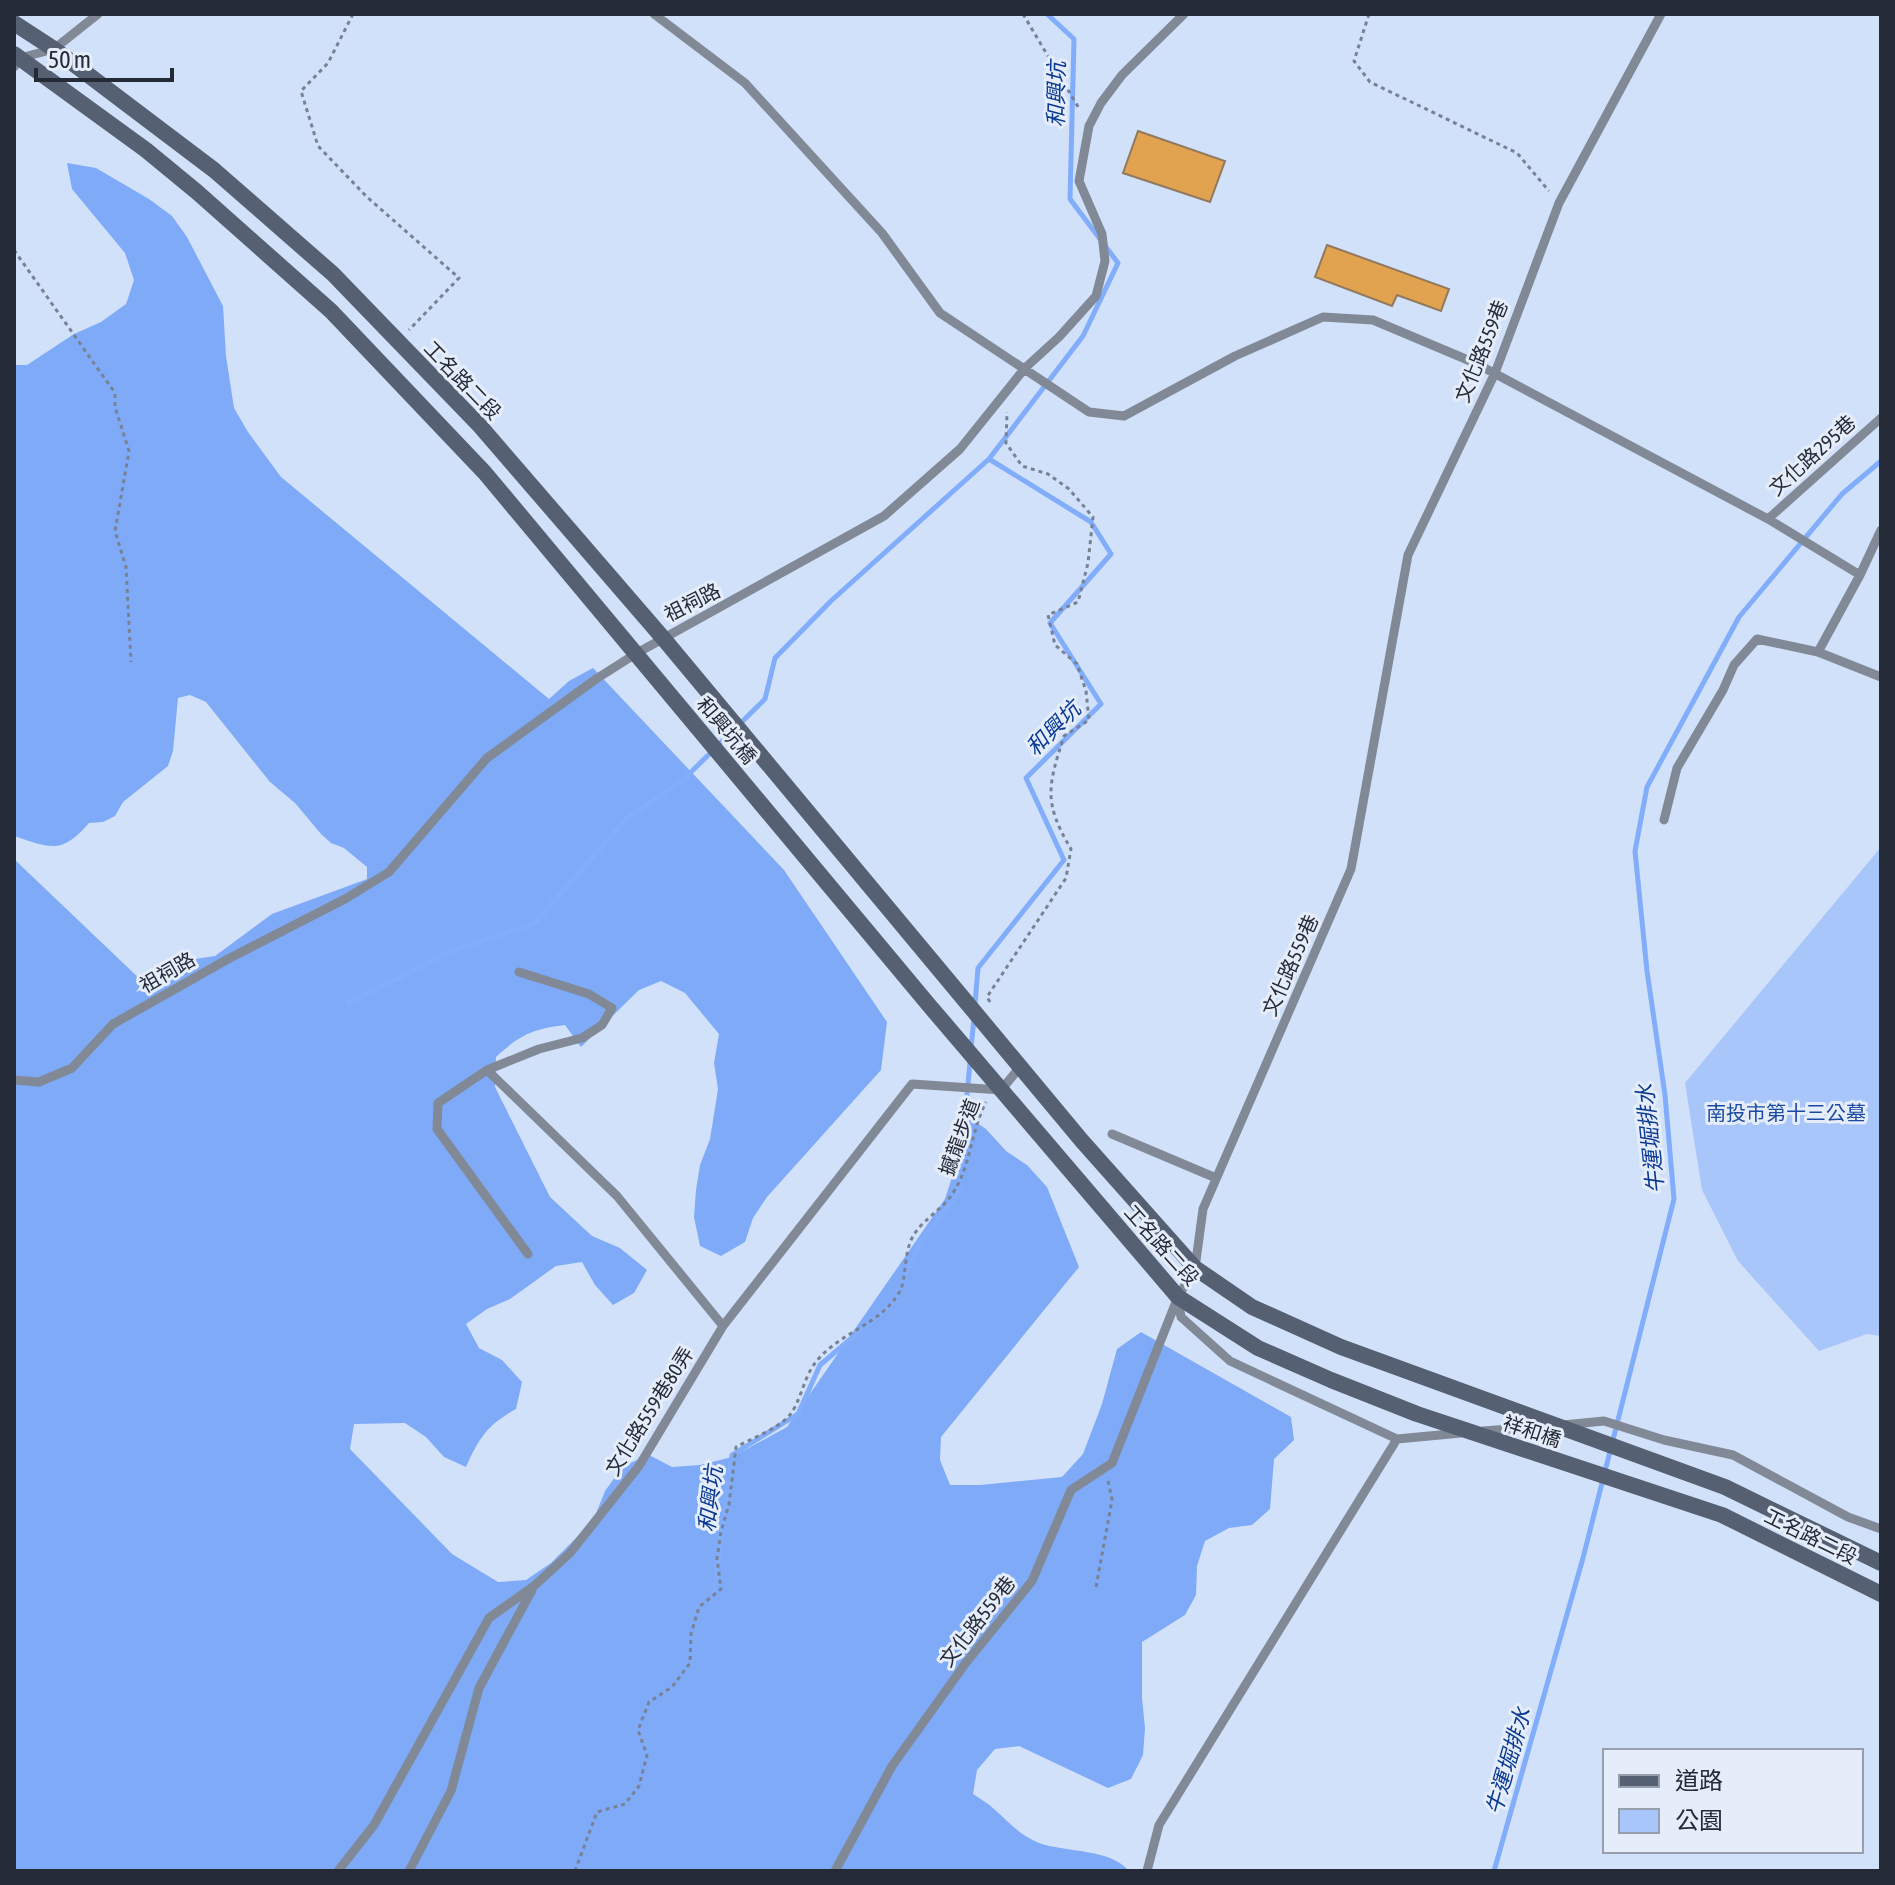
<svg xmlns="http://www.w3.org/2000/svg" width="1895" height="1885" viewBox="0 0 1895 1885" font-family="'Asap Condensed','Noto Sans TC',sans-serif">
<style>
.green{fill:#a8c6fa}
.forest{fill:#7faaf8}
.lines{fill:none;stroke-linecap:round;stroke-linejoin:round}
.stream{stroke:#81adfb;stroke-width:5}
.building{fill:#e2a351;stroke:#90795d;stroke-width:2}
.path{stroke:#778294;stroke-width:3;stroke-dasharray:4 4;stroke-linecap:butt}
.lane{stroke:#818996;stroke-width:9}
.secondary{stroke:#556073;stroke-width:16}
.labels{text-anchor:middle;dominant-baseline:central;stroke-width:6;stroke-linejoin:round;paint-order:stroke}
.street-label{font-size:20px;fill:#242b37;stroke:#e6edfa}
.park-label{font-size:20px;fill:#1b4aa3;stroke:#e6edfa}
.water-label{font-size:22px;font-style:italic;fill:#0a3991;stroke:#e6edfa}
</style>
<rect width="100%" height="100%" fill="#d2e1fa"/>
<!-- green -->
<path class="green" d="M1881 847V1336L1867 1334 1819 1351 1738 1261 1702 1190 1685 1083Z"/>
<!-- forest -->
<path class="forest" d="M67 163 96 168 149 199 172 216 187 237 223 306 226 356 234 408 248 432 281 477 549 699 569 681 593 668 784 870 887 1022 881 1070 767 1197 753 1218 745 1242 721 1256 700 1246 694 1217 696 1190 700 1165 710 1139 718 1089 714 1063 719 1034 685 993 661 981 639 990 581 1047 565 1025C532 1029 520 1035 496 1057L495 1087 550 1197 592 1236 620 1248 647 1270 634 1293 613 1305 595 1285 582 1262 556 1266 510 1299 487 1309 466 1324 479 1348 502 1360 522 1382 516 1409C487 1425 479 1438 466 1467L444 1457 426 1437 405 1423 354 1424 350 1449 452 1554 498 1582 526 1580 551 1563 593 1521 605 1491 623 1466 649 1455 672 1467 700 1465 732 1457 787 1427 945 1199 954 1171 965 1115 986 1129 1006 1151 1027 1165 1047 1187 1079 1267 941 1437 940 1460 950 1485H980L1062 1477 1083 1454 1102 1404 1117 1349 1141 1332 1291 1417 1294 1440 1274 1459 1270 1509 1252 1525 1229 1528 1205 1541 1197 1566 1196 1595 1185 1615 1142 1642V1698L1145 1728 1143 1755 1131 1779 1108 1788 1019 1746 995 1749 977 1770 973 1794C980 1799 988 1803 994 1809 1009 1822 1020 1836 1039 1843 1068 1853 1109 1848 1129 1871H14V859L143 982 136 992 159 983 176 967 188 960 215 956 272 914 367 879V867L344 848 331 843 321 834 295 803 270 782 206 702 190 695 178 698 173 751 168 766 123 802 115 816 103 822 89 823C61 855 51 848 14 836V365H27L74 334 101 322 126 304 134 280 125 253 72 189Z"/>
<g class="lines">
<!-- stream -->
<path class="stream" d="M348 1003 449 952 534 924 627 818 684 779 765 699 775 658 832 600 989 459 1083 336 1118 263 1070 199 1074 39 1047 14
M975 1004 978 968 1064 860 1026 778 1101 704 1050 623 1111 554 1091 522 989 459
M971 1048 974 1018
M714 1592 732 1455 798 1414 820 1365 894 1302 920 1242 958 1194 970 1062
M1494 1871 1583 1558 1674 1199 1665 1095 1647 971 1635 851 1647 787 1739 617 1842 494 1881 461"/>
</g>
<!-- building -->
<path class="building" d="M1138 131 1225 161 1210 202 1123 173Z
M1327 245 1449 289 1441 311 1397 295 1392 306 1315 277Z"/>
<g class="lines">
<!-- path -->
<path class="path" d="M353 14 328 63 301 91 318 146 367 197 459 278 409 330
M1023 14 1080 110
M1369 14 1354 61 1370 82 1517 153 1549 191
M14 250 115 393V407L129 451 115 531 126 567 131 662
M990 1002 987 997 1066 878 1071 849C1043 802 1048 786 1064 736L1089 720 1086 691 1077 664 1055 645 1048 615 1078 602 1088 563 1093 517 1069 489 1048 474 1022 466 1006 443 1007 412
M1096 1587 1112 1500 1108 1480
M575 1871 597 1812 625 1804 639 1786 647 1755 638 1730 649 1702 672 1687 690 1663 691 1634 699 1607 721 1589 717 1559 721 1532 729 1504 736 1447C752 1438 776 1430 789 1416 800 1403 803 1381 813 1366 835 1333 881 1326 900 1291 907 1277 903 1250 915 1233 925 1218 943 1209 953 1193 971 1165 971 1131 986 1102"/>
<!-- lane -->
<path class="lane" d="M654 14 745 83 882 233 940 313 1089 412 1124 416 1235 356 1323 317 1373 320 1475 363 1768 519 1860 575 1818 652 1881 677
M14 67 20 58 54 49 98 14
M1768 519 1881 418
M1860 575 1881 530
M1664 820 1677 768 1723 690 1734 665 1757 639 1818 652
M519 972 589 994 612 1008 602 1025 582 1038 539 1049 487 1070 438 1103 437 1129 528 1254
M487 1070 617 1196 723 1326
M14 1080 39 1082 72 1068 113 1024 228 959 345 899 389 872 487 758 596 679 637 653 884 516 960 449 1025 368 1059 337 1096 296 1105 261 1102 234 1079 181 1089 126 1101 103 1122 75 1184 14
M1112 1134 1216 1178
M1178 1299 1181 1317 1230 1361 1397 1439
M1563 1425 1604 1421 1664 1440 1733 1455 1848 1517 1881 1529
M1483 1431 1548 1426
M338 1871 374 1825 489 1618 534 1586 570 1553 639 1466 723 1326 912 1084 1001 1090 1021 1066
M409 1871 451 1791 479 1688 532 1590
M835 1871 892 1766 965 1664 1032 1581 1071 1490 1112 1463 1178 1297 1195 1268 1203 1209 1351 869 1408 555 1495 373 1559 203 1661 14
M1147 1871 1159 1825 1397 1439 1461 1433"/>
<!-- secondary -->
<path class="secondary" d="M14 23 54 49 214 170 333 274 480 426 663 638 1082 1141 1195 1268 1252 1307 1341 1347 1725 1487 1881 1563
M14 54 146 150 197 192 331 311 485 473 928 1004 1178 1297 1258 1348 1331 1380 1417 1414 1722 1515 1881 1594"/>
</g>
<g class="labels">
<!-- street labels -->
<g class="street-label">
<text transform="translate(1481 351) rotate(-68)">文化路559巷</text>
<text transform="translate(463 380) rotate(46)">工名路二段</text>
<text transform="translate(1812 455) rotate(-42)">文化路295巷</text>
<text transform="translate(692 602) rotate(-27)">祖祠路</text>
<text transform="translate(727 730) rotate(50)">和興坑橋</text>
<text transform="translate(1290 965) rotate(-66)">文化路559巷</text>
<text transform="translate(167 972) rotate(-30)">祖祠路</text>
<text transform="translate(959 1137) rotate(-70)">撼龍步道</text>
<text transform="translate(1162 1245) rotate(48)">工名路二段</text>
<text transform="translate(649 1411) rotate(-58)">文化路559巷80弄</text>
<text transform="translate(1532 1431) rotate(18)">祥和橋</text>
<text transform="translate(1811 1536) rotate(26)">工名路二段</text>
<text transform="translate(977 1621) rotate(-52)">文化路559巷</text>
</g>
<!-- park labels -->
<g class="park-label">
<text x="1786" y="1112">南投市第十三公墓</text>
</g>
<!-- water labels -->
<g class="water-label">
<text transform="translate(1056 94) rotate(-89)">和興坑</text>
<text transform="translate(1053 728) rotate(-45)">和興坑</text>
<text transform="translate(1650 1139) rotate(-96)">牛運堀排水</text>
<text transform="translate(710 1499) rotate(-83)">和興坑</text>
<text transform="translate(1508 1761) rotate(-74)">牛運堀排水</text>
</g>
</g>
<!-- border -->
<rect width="1895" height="1885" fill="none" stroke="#242b37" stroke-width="32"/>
<!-- legend -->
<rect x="1603" y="1749" width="260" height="104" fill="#e6edfa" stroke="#989fac" stroke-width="2"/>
<rect x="1619" y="1775" width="40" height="12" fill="#556073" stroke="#989fac" stroke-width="2"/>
<text x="1675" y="1789" font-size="24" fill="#242b37">道路</text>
<rect x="1619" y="1809" width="40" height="24" fill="#a8c6fa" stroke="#989fac" stroke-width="2"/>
<text x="1675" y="1829" font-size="24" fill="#242b37">公園</text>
<!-- scale -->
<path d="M36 68v12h136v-12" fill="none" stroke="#242b37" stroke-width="4"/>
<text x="48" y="68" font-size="24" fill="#242b37" stroke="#e6edfa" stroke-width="6" paint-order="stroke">50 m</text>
</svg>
